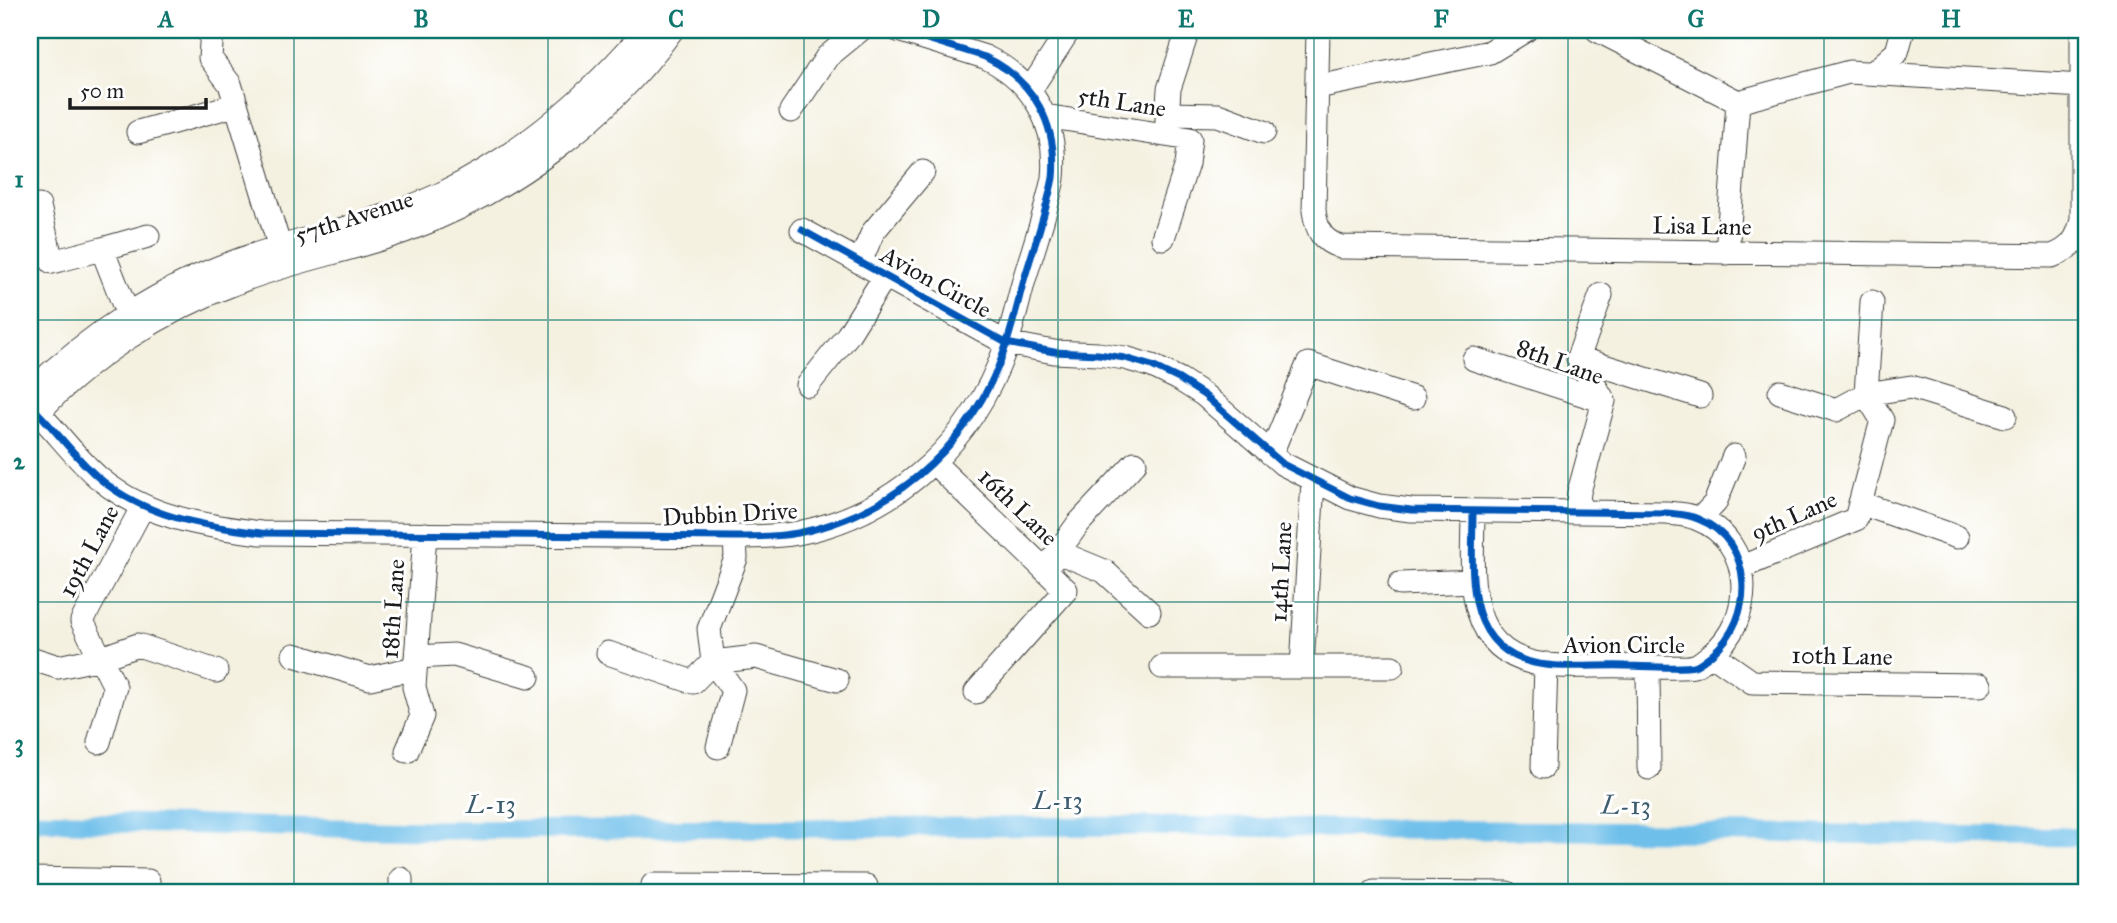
<svg xmlns="http://www.w3.org/2000/svg" width="2117" height="923" viewBox="0 0 2117 923" font-family="'IM FELL Great Primer',serif">
<style>
.lines{fill:none;stroke-linecap:round;stroke-linejoin:round}
.canal{stroke:#6ebfea;stroke-width:19}
.minor-casing{stroke:#3c3c3a;stroke-width:25}
.minor{stroke:#fff;stroke-width:23}
.cycleway-casing{stroke:#fff;stroke-width:11}
.cycleway{stroke:#0057b8;stroke-width:7}
.grid{fill:none;stroke:#0f766e;stroke-width:2;stroke-opacity:0.55}
.labels{text-anchor:middle;dominant-baseline:central;stroke-width:6;stroke-linejoin:round;paint-order:stroke}
.street-label{font-size:24px;fill:#1c1c1c;stroke:#fff}
.water-label{font-size:26px;font-style:italic;fill:#3d5d6e;stroke:#fff}
.neatline{fill:none;stroke:#0f766e;stroke-width:2.5}
.grid-label{font-size:23px;text-anchor:middle;font-weight:bold;fill:#0f766e}
</style>
<rect width="100%" height="100%" fill="#fff"/>
<filter id="ink" filterUnits="userSpaceOnUse"><feTurbulence type="fractalNoise" baseFrequency=".0143" numOctaves="2"/><feDisplacementMap in="SourceGraphic" scale="14" xChannelSelector="R" yChannelSelector="G"/><feConvolveMatrix kernelMatrix="1 2 1 2 8 2 1 2 1" color-interpolation-filters="sRGB"/></filter>
<filter id="wash" filterUnits="userSpaceOnUse"><feTurbulence type="fractalNoise" baseFrequency=".00686" numOctaves="4" result="noise"/><feDisplacementMap in="SourceGraphic" scale="28" xChannelSelector="R" yChannelSelector="G"/><feGaussianBlur stdDeviation="1.57" result="paint"/><feColorMatrix in="noise" values="0 0 0 0 0 0 0 0 0 0 0 0 0 0 0 0 0 1.4 0 .05"/><feComposite in="paint" operator="in"/></filter>
<g filter="url(#wash)">
<rect width="100%" height="100%" fill="#f4f1e1"/>
<g class="lines">
<!-- canal -->
<path class="canal" d="M30 821 424 830 1149 826 2087 837"/>
</g>
</g>
<g filter="url(#ink)">
<g class="lines">
<defs>
<path id="minor" d="M212 30 210 58 230 84 284 261
M1318 30 1314 211C1317 231 1322 241 1341 247L2052 256C2071 249 2078 239 2082 219V30
M1597 30 1738 102 1849 72 2082 86
M1873 73 1897 52 1903 30
M1317 87 1490 52 1526 30
M1030 90 1069 30
M791 111 827 57 860 30
M1168 114 1218 115 1264 132
M1045 116 1190 139 1187 164 1163 238
M138 132 235 105
M1166 135 1169 89 1188 30
M39 206 52 262 102 249 133 328
M802 230 1006 343 1054 352 1098 354 1125 358 1152 366 1179 379 1204 395 1283 464 1350 498 1379 506 1411 510 1667 513C1678 514 1688 514 1698 519 1755 541 1756 619 1711 655 1707 658 1699 665 1694 666 1683 669 1638 666 1625 666 1596 665 1562 669 1534 663 1461 646 1473 568 1473 511
M102 249 148 236
M1727 253 1738 102
M860 262 873 232 923 172
M1601 295 1578 358 1604 401
M1578 358 1700 396
M1474 359 1604 401 1579 492 1577 512
M808 385 848 335 885 276
M30 392C89 335 161 287 239 260 306 237 376 224 441 194 522 155 588 98 646 30
M1780 392 1836 410 1866 394 1911 387 2005 416
M30 405C55 428 74 457 100 479 146 517 203 526 261 533L735 537C756 537 777 537 798 533 889 515 962 452 998 367 1010 339 1016 309 1024 280 1034 246 1046 213 1053 178 1058 125 1034 80 985 57L898 30
M30 422C85 358 165 309 243 280 296 260 352 250 405 231 510 192 607 120 672 30
M1271 454 1308 364 1413 398
M934 463 1066 590 976 692
M1860 503 1957 537
M1700 519 1715 503 1734 456
M1058 552 1104 571 1149 612
M1742 567 1856 519 1882 420 1866 394 1872 302
M1045 570 1078 524 1135 463
M1400 584 1473 581
M608 653 693 682 713 662 756 657 837 680
M1712 654 1752 682 1980 685
M294 655 370 678 415 668
M416 657 454 655 528 677
M30 658 58 667 101 658 138 645 216 671
M1648 666 1649 768
M1162 667H1392
M1302 667 1313 481
M99 742 115 687 82 621 143 506
M718 747 733 690 713 662 709 629 736 558 735 537
M407 751 422 716 414 687 425 534
M1543 767 1546 664
M30 879 148 881V893
M653 885 866 886V893
M1374 892 1507 893
M401 893V879"/>
</defs>
<!-- minor casing -->
<use href="#minor" class="minor-casing"/>
<!-- minor -->
<use href="#minor" class="minor"/>
<defs>
<path id="cycleway" d="M802 230 1006 343 1054 352 1098 354 1125 358 1152 366 1179 379 1204 395 1283 464 1350 498 1379 506 1411 510 1667 513C1678 514 1688 514 1698 519 1755 541 1756 619 1711 655 1707 658 1699 665 1694 666 1683 669 1638 666 1625 666 1596 665 1562 669 1534 663 1461 646 1473 568 1473 511
M30 405C55 428 74 457 100 479 146 517 203 526 261 533L735 537C756 537 777 537 798 533 889 515 962 452 998 367 1010 339 1016 309 1024 280 1034 246 1046 213 1053 178 1058 125 1034 80 985 57L898 30"/>
</defs>
<!-- cycleway casing -->
<use href="#cycleway" class="cycleway-casing"/>
<!-- cycleway -->
<use href="#cycleway" class="cycleway"/>
</g>
</g>
<!-- grid -->
<path class="grid" d="M294 30V893M548 30V893M804 30V893M1058 30V893M1314 30V893M1568 30V893M1824 30V893M30 320H2087M30 602H2087"/>
<g class="labels">
<!-- street labels -->
<g class="street-label">
<text transform="translate(1122 102) rotate(9)">5th Lane</text>
<text transform="translate(354 217) rotate(-18)">57th Avenue</text>
<text transform="translate(1702 226) rotate(1)">Lisa Lane</text>
<text transform="translate(936 282) rotate(29)">Avion Circle</text>
<text transform="translate(1560 362) rotate(20)">8th Lane</text>
<text transform="translate(1018 507) rotate(44)">16th Lane</text>
<text transform="translate(730 514) rotate(-3)">Dubbin Drive</text>
<text transform="translate(1794 516) rotate(-24)">9th Lane</text>
<text transform="translate(89 551) rotate(-62)">19th Lane</text>
<text transform="translate(1281 572) rotate(-87)">14th Lane</text>
<text transform="translate(393 609) rotate(-86)">18th Lane</text>
<text x="1624" y="645">Avion Circle</text>
<text transform="translate(1842 656) rotate(1)">10th Lane</text>
</g>
<!-- water labels -->
<g class="water-label">
<text x="1058" y="800">L-13</text>
<text x="491" y="804">L-13</text>
<text transform="translate(1626 805) rotate(1)">L-13</text>
</g>
</g>
<!-- margin -->
<rect width="2117" height="923" fill="none" stroke="#fff" stroke-width="77"/>
<!-- scale -->
<path d="M70 98v10h136v-10" fill="none" stroke="#1c1c1c" stroke-width="3.5"/>
<text x="80" y="98" font-size="21" fill="#1c1c1c" stroke="#ffffff" stroke-width="5" paint-order="stroke">50 m</text>
<rect x="38" y="38" width="2040" height="846" class="neatline"/>
<g class="grid-label">
<text x="166" y="27">A</text>
<text x="421" y="27">B</text>
<text x="676" y="27">C</text>
<text x="931" y="27">D</text>
<text x="1186" y="27">E</text>
<text x="1441" y="27">F</text>
<text x="1696" y="27">G</text>
<text x="1951" y="27">H</text>
<text x="19" y="187">1</text>
<text x="19" y="469">2</text>
<text x="19" y="751">3</text>
</g>
</svg>
